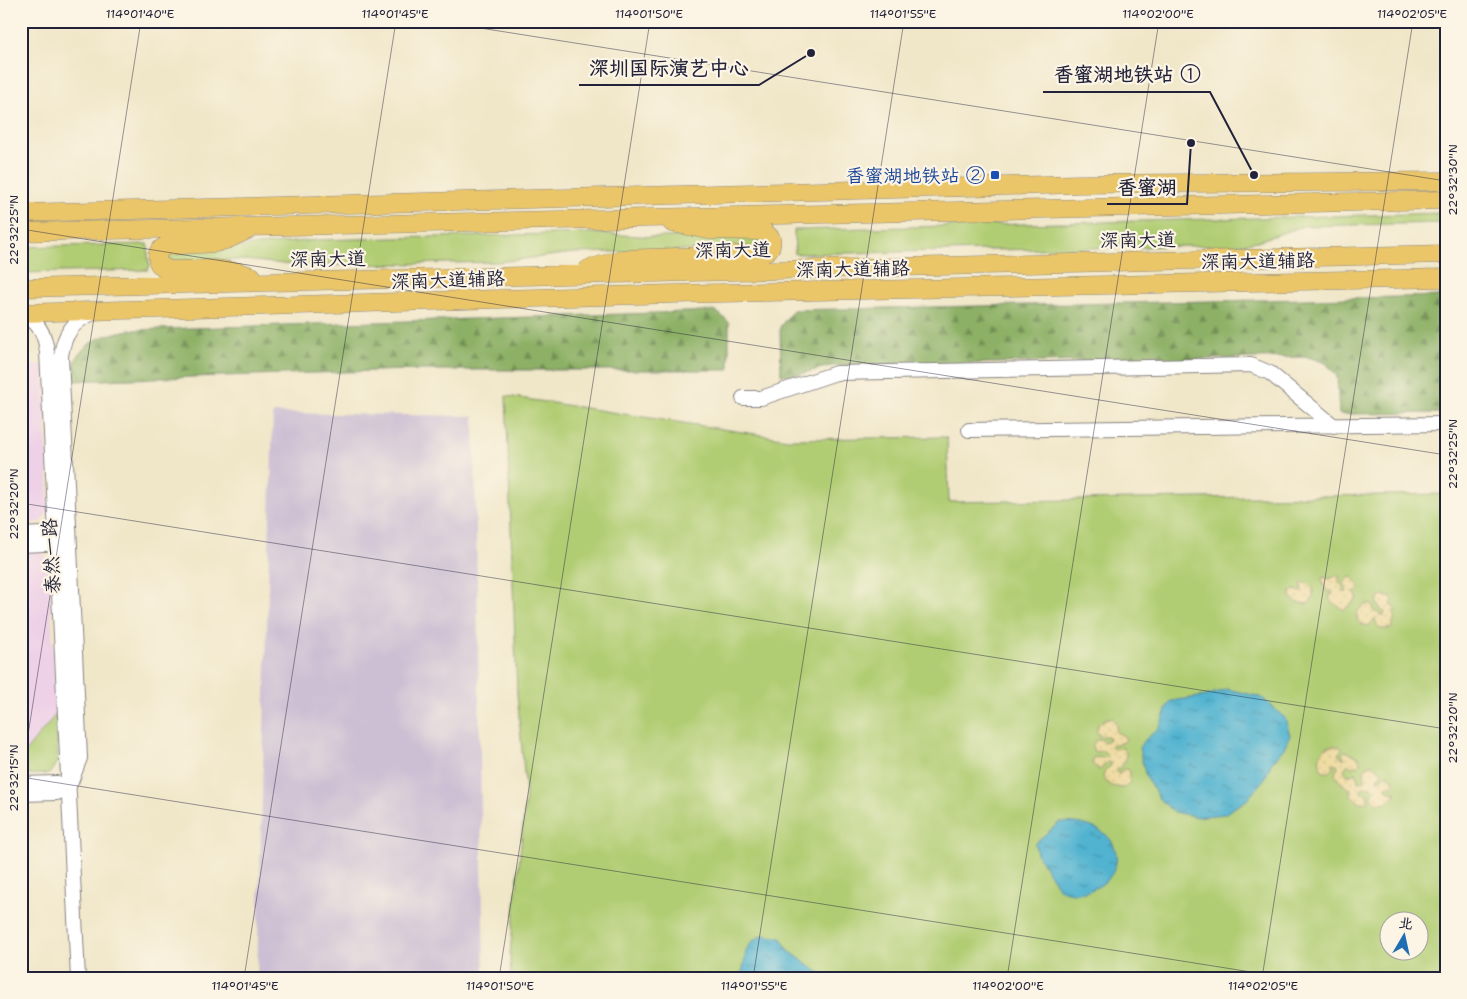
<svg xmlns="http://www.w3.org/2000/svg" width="1467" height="999" viewBox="0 0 1467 999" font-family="'Shantell Sans','LXGW WenKai TC',sans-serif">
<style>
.built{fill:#eed0e7}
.industrial{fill:#ccbed3}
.green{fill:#b1cd73;stroke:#6a7857;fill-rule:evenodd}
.forest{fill:url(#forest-firs);stroke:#576950}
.sand{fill:url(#sand-dots);stroke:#887e6c}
.water{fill:url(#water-ripples);stroke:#3a6a86}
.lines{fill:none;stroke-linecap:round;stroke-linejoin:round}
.minor-casing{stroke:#898482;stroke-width:16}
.major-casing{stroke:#898482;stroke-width:19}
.minor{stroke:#fff;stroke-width:14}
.major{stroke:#ebc669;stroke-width:18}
.ticks{fill:none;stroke:#22223b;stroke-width:1;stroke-opacity:0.45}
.transit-dot{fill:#1a4fb4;stroke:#fcf5e5;stroke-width:2}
.labels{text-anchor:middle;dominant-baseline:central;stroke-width:4.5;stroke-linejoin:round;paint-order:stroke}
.transit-label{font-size:19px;fill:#164399;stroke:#fcf5e5;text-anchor:end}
.street-label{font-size:19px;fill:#22223b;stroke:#fcf5e5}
.leader{fill:none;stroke:#22223b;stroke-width:2}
.callout-dot{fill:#22223b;stroke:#fcf5e5;stroke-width:2}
.callout-label{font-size:20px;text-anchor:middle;font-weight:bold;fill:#22223b;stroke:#fcf5e5;stroke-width:4.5;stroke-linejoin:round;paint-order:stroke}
.neatline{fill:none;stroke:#22223b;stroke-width:2}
.ticks-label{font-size:12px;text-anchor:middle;fill:#22223b}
</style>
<defs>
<pattern id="forest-firs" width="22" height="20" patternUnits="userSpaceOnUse" patternTransform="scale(1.25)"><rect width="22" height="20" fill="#8cb065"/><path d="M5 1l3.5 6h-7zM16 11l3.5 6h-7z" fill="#728f54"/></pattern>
<pattern id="sand-dots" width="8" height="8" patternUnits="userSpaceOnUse" patternTransform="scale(1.25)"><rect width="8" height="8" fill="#eeda9e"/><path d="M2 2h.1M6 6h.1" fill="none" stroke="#ccbb89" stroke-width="1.8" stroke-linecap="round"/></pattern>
<pattern id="water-ripples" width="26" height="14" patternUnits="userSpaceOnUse" patternTransform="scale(1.25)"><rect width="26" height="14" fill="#51b3d0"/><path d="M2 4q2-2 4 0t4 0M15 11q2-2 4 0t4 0" fill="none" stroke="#4391aa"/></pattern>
</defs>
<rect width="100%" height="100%" fill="#fcf5e5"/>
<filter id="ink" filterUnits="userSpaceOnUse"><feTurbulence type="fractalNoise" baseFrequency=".02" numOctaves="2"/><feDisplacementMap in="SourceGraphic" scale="10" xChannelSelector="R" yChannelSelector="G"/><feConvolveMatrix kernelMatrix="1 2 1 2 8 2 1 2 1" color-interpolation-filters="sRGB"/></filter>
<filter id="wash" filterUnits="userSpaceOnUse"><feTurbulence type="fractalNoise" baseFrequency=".0096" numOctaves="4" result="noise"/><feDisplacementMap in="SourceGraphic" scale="20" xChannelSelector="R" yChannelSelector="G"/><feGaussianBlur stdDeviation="1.12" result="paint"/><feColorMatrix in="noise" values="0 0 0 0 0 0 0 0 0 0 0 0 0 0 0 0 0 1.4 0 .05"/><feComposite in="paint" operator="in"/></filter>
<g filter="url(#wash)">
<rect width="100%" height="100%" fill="#f0e6c8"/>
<!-- built -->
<path class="built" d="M21 365H44L49 511 40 522 21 523Z
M40 550 49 561 58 761 49 774 21 775V551Z"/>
<!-- industrial -->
<path class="industrial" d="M273 413 474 416 484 978H257Z"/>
<!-- green -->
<path class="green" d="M1446 213V223L1304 226 1257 241 1237 245 795 254 794 230Z
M591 233 654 237 754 236 758 237C762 243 759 246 753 249L574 253 499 262 303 266 245 260 175 261 170 260 168 256 175 249 235 247 317 240Z
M147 244C150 251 146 257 150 265L148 270 21 273V247Z
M506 396 788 439 947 437 949 502 1446 494V978H511L510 954 526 794 517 694ZM1390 922H1420V952H1390Z
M56 714 58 761 49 774 21 775V757Z"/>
<!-- forest -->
<path class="forest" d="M1446 296V413L1339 414 1337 376 1326 363 1308 357 830 366 800 374 781 375 780 327 793 310Z
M716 311 729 322V370H407L70 381C74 345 98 335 130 330Z"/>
<!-- sand -->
<path class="sand" d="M1338 575 1340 579 1338 582 1342 585 1343 592H1347L1344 583 1349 578 1352 577 1359 586V591L1354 593 1358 598 1344 610 1330 601 1329 595H1332L1333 592 1332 591H1326L1322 581 1323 577 1329 579Z
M1301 583C1307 582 1310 585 1313 589V598L1308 604 1298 603 1291 598V592L1293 590 1302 592Z
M1383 595 1390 597 1393 600 1391 605 1395 607 1394 621 1391 629H1380L1377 626 1375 618 1369 626 1360 624C1353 615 1358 608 1368 604L1373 606 1374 611 1384 616 1385 612 1381 610 1377 603 1379 598Z
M1107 718H1112C1118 723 1116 726 1116 732L1124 736 1126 740 1124 742 1112 745 1111 747 1113 749 1123 748 1126 753 1125 762 1116 771 1119 775 1121 770 1127 769 1130 771V782L1124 788 1111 786 1104 780C1102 773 1105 769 1111 766V763L1107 762 1100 770 1092 764 1094 757 1104 758 1107 755 1104 751 1094 752 1092 746 1096 740 1100 739 1105 742 1109 739 1108 736H1100L1096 731 1099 723Z
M1328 746H1339L1342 748 1339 755 1342 758H1345L1342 754 1345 751 1359 757 1360 761 1359 765 1351 767 1348 764 1344 769 1347 775 1357 773 1358 782 1365 781C1365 773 1361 769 1370 765L1375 766 1382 772 1378 778 1379 781 1385 774 1389 775 1394 781 1395 784 1393 786H1386V789L1389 791H1396L1394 797C1388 803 1379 806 1372 799V795L1375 790 1371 787H1364L1360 791 1368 795V801C1361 805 1354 800 1350 793L1351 789C1343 786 1338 781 1335 773L1338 767 1336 764H1332L1333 768 1330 772H1324L1321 769C1318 760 1319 751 1328 746Z"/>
<!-- water -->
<path class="water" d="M1227 689 1261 697 1285 718 1290 735 1284 748 1271 764 1265 778 1247 800 1224 814 1197 817 1174 812 1160 800 1146 777 1139 748C1144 738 1153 735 1159 727 1164 720 1164 710 1171 701L1206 696Z
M1060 822C1076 822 1103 826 1112 842 1127 870 1101 893 1074 893 1069 893 1063 891 1059 889L1037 854 1035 843Z
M764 935 781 938 789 951 827 978H740C749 958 738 946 764 935Z"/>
</g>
<g filter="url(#ink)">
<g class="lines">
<defs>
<path id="minor" d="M21 314C38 321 45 333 47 352L78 978
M743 398H761L836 373 1251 365 1270 373 1334 426
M969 430 1446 424
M21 535 66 533
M21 545 65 543
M71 782 80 758 61 357C63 336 73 320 94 313
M21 784 57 783 69 787
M21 794 57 793 69 787"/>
<path id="major" d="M21 213 1079 184 1446 181
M250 229 226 240 216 243 165 246C158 250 155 256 159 264L168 270 214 269 239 272 252 276
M21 232 1446 200
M588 269 622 259 761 254C769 252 773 246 771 238L764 231 708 230 672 223
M21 288 1446 254
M21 313 674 294 1446 278"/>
</defs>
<!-- minor casing -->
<use href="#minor" class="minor-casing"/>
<!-- major casing -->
<use href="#major" class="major-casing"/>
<!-- minor -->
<use href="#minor" class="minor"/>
<!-- major -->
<use href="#major" class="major"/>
</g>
</g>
<!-- ticks -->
<path class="ticks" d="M436 21 1446 181M21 229 1446 455M21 503 1446 729M21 777 1289 978M21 779 141 21M244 978 396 21M499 978 650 21M753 978 904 21M1007 978 1159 21M1262 978 1413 21"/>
<!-- markers -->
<rect class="transit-dot" x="990" y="170" width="10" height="10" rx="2.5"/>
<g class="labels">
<!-- transit labels -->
<g class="transit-label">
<text x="985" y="175">香蜜湖地铁站 ②</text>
</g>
<!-- street labels -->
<g class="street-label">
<text transform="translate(1138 240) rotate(-1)">深南大道</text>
<text transform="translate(733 250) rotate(-1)">深南大道</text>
<text transform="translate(328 259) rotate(-1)">深南大道</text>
<text transform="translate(1258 261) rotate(-1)">深南大道辅路</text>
<text transform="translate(853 269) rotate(-1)">深南大道辅路</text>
<text transform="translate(448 280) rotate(-2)">深南大道辅路</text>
<text transform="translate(51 556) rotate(-93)">泰然一路</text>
</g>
</g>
<!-- callouts -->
<path class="leader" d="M811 53L759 85H579M1254 175L1210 92H1043M1191 143L1187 204H1107"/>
<g class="callout-dot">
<circle cx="811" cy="53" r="5"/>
<circle cx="1254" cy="175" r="5"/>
<circle cx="1191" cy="143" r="5"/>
</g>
<g class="callout-label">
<text x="669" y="75">深圳国际演艺中心</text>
<text x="1127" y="81">香蜜湖地铁站 ①</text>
<text x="1147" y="194">香蜜湖</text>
</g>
<!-- margin -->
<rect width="1467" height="999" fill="none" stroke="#fcf5e5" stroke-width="55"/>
<!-- north arrow -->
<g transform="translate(1404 936) rotate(9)"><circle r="24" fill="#fcf5e5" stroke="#a5a1a1"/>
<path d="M0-4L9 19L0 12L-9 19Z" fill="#1f6fb2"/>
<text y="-8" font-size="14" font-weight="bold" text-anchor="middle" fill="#22223b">北</text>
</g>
<rect x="28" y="28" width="1412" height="944" class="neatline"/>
<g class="ticks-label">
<text x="140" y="18">114°01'40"E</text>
<text x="395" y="18">114°01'45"E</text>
<text x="649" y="18">114°01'50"E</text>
<text x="903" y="18">114°01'55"E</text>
<text x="1158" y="18">114°02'00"E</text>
<text x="1412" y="18">114°02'05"E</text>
<text transform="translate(1453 180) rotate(-90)" y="4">22°32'30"N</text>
<text transform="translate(14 230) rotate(-90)" y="4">22°32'25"N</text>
<text transform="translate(1453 454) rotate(-90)" y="4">22°32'25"N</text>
<text transform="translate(14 504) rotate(-90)" y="4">22°32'20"N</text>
<text transform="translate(1453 728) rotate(-90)" y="4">22°32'20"N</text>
<text transform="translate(14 778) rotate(-90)" y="4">22°32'15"N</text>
<text x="245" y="990">114°01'45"E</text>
<text x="500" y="990">114°01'50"E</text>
<text x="754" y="990">114°01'55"E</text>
<text x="1008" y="990">114°02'00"E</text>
<text x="1263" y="990">114°02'05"E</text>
</g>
</svg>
